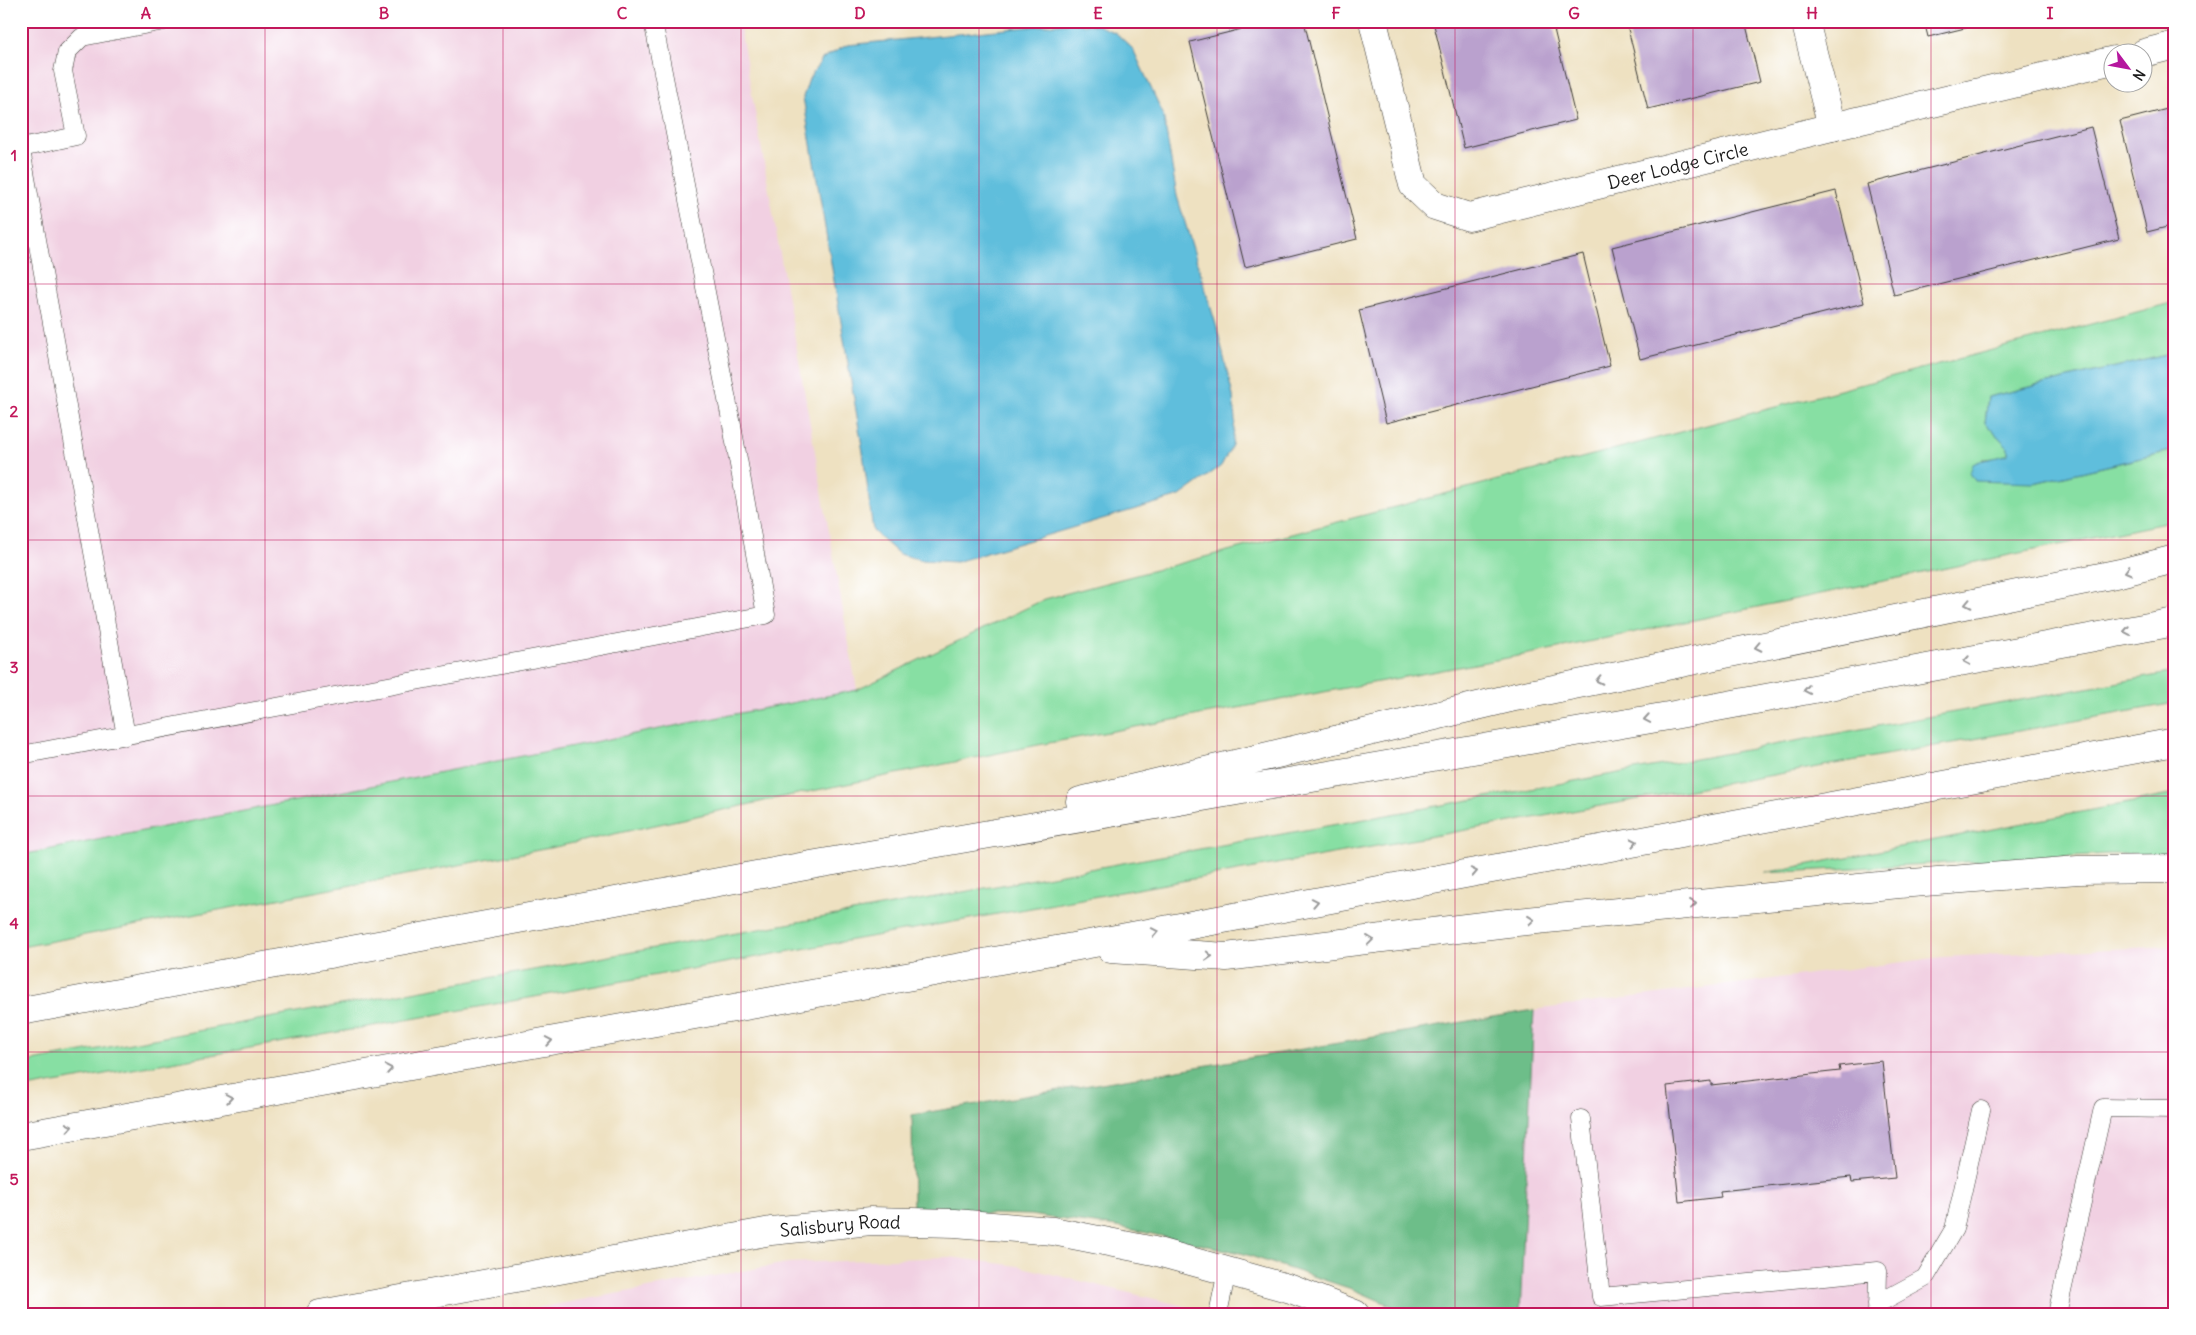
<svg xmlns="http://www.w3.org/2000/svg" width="2196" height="1335" viewBox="0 0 2196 1335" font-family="Delius,sans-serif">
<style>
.built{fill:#f1d0e2}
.green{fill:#87dfa3;stroke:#527e60}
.forest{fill:#6dbe89;stroke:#446d52}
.water{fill:#5ebedc;stroke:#3d6d7c}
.building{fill:#baa1ce}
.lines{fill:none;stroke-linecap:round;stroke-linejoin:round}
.lane-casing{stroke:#3c3a35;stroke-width:19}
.street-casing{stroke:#3c3a35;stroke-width:29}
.secondary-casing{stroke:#3c3a35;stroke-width:29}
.highway-casing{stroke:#3c3a35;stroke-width:29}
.lane{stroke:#fff;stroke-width:18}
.street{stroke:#fff;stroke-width:28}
.secondary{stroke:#fff;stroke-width:28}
.highway{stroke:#fff;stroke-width:28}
.oneway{stroke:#999}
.grid{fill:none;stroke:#c2185b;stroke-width:1;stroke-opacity:0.55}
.labels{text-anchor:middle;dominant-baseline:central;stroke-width:4;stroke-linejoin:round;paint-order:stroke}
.street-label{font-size:18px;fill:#1c1c1c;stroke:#fff}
.neatline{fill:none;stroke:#c2185b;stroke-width:2}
.grid-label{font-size:16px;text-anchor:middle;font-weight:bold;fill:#c2185b}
</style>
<rect width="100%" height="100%" fill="#fff"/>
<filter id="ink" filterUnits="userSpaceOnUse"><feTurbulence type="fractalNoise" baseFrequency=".02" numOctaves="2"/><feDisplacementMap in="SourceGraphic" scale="10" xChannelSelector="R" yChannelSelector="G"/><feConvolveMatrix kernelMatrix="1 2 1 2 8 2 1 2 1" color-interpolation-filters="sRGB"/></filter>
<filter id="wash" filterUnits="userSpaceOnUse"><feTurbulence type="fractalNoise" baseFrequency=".0096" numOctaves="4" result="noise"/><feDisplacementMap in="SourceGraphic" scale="20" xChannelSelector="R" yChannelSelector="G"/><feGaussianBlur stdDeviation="1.12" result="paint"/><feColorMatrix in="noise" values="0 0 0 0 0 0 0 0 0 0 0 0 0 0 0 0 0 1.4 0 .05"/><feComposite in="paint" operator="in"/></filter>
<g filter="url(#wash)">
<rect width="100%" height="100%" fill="#eee1c1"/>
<!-- built -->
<path class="built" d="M21 21H739L857 690 21 855Z
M2175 946V1314H1520L1534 1010 1942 957Z
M949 1257 1018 1266 1217 1314H504L787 1263Z"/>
<!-- green -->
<path class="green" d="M2175 302V353L1988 397 1985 423 2008 447V454L1997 458 1982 459 2034 483 2175 450V521L1534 653 1038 745 778 798 555 847 21 947V855L857 690 1045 599Z
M2175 672V703L21 1089V1063Z
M2175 794V854H2109L1764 873Z"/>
<!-- forest -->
<path class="forest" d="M1534 1010 1520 1314H1410L1355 1290 1241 1253 1124 1228 1030 1215 913 1212 912 1115Z"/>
<!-- water -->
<path class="water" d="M1068 23 1097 25 1116 33 1133 49 1163 114 1177 196 1217 328 1233 396 1235 420 1232 445 1221 466 1180 496 956 562 922 560 899 554 873 531 863 452 803 97 809 79 822 59 847 45Z
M2175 353V450L2034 483 1975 481 1970 473 1973 464C1984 458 1996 459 2008 454V447L1985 423 1988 397Z"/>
<g id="blocks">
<!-- building -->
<path class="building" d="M1274 21H1304L1357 239 1245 267 1190 42Z
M1433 21H1552L1576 120 1464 148Z
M1626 21H1745L1760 82 1648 109Z
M1924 21H1990V22L1928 37Z
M2175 107V225L2147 232 2120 121Z
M2091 127 2119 239 1894 295 1867 184Z
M1836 191 1864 303 1640 359 1612 247Z
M1583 254 1610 366 1386 423 1359 310Z
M1882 1061 1895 1178 1852 1182 1851 1177 1720 1191 1721 1197 1679 1202 1667 1086 1711 1081V1085L1840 1071 1839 1066Z"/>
</g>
</g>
<g filter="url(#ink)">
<use href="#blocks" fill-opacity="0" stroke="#3c3a35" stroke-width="1"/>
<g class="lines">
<defs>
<path id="lane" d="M21 148 76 136 63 71 67 52 82 37 164 21
M21 150 126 736
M21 755 766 615 731 420 653 21
M1581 1119 1601 1297 1878 1271 1877 1314
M1877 1304 1925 1278 1954 1229 1981 1110
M1218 1314 1227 1271
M2057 1314 2103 1108 2175 1109"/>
<g id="street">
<path id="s1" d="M1373 21 1413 185 1435 206 1469 217 1832 127 2114 60"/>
<path d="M1805 21 1832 127"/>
<path d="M2144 53 2175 45"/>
</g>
<g id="secondary">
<path id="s2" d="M320 1314 771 1231 871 1221 955 1223 1053 1231 1154 1251 1227 1271 1291 1289 1355 1314"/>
</g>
<path id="highway" d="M1080 801 1515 697 2120 573 2175 559
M1111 949 1226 957 1507 923 1899 884 2078 870 2175 869
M21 1011 811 865 1674 715 2175 622
M21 1136 1073 947 2175 742"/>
</defs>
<!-- lane casing -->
<use href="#lane" class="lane-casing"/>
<!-- street casing -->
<use href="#street" class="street-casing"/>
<!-- secondary casing -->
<use href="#secondary" class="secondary-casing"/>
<!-- highway casing -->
<use href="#highway" class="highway-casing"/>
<!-- lane -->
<use href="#lane" class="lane"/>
<!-- street -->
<use href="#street" class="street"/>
<!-- secondary -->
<use href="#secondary" class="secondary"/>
<!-- highway -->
<use href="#highway" class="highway"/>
</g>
<!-- one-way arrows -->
<defs><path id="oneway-chevron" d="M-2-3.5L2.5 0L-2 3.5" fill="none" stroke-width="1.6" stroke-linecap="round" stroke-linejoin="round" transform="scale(1.25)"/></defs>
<g class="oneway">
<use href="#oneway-chevron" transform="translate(2128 571) rotate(166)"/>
<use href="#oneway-chevron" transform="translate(1968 604) rotate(168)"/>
<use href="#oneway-chevron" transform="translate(2127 631) rotate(170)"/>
<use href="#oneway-chevron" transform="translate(1758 647) rotate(168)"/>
<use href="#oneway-chevron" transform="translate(1967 661) rotate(170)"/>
<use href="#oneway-chevron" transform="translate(1599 680) rotate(168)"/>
<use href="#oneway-chevron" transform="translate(1807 690) rotate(170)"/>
<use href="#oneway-chevron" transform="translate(1647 719) rotate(170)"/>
<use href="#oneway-chevron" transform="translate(1634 842) rotate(-11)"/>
<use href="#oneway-chevron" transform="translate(1474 872) rotate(-11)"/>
<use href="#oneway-chevron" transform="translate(1315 902) rotate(-11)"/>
<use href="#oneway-chevron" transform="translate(1693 904) rotate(-6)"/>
<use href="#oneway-chevron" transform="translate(1531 920) rotate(-6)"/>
<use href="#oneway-chevron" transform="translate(1155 932) rotate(-11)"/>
<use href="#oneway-chevron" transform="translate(1370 940) rotate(-7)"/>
<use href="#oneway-chevron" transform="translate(1209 956) rotate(4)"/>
<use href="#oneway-chevron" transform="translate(549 1041) rotate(-10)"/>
<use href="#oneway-chevron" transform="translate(389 1069) rotate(-10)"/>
<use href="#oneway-chevron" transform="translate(229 1098) rotate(-10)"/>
<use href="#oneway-chevron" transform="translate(69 1127) rotate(-10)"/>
</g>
</g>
<!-- grid -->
<path class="grid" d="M265 21V1314M503 21V1314M741 21V1314M979 21V1314M1217 21V1314M1455 21V1314M1693 21V1314M1931 21V1314M21 284H2175M21 540H2175M21 796H2175M21 1052H2175"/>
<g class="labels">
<!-- street labels -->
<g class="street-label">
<text stroke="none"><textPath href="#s1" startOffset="450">Deer Lodge Circle</textPath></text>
<text stroke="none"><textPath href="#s2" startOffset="528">Salisbury Road</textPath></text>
</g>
</g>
<!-- margin -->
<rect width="2196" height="1335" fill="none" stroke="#fff" stroke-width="55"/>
<!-- north arrow -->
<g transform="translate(2128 68) rotate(122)"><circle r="24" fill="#ffffff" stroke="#a4a4a4"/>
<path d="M0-4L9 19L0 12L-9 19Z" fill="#b5179e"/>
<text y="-8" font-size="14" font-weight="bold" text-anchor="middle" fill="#1c1c1c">N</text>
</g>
<rect x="28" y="28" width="2140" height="1280" class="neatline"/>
<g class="grid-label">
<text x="146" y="19">A</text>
<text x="384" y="19">B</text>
<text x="622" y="19">C</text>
<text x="860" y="19">D</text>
<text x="1098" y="19">E</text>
<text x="1336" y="19">F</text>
<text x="1574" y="19">G</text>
<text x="1812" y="19">H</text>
<text x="2050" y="19">I</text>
<text x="14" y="161">1</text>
<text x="14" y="417">2</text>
<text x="14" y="673">3</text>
<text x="14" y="929">4</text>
<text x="14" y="1185">5</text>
</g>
</svg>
